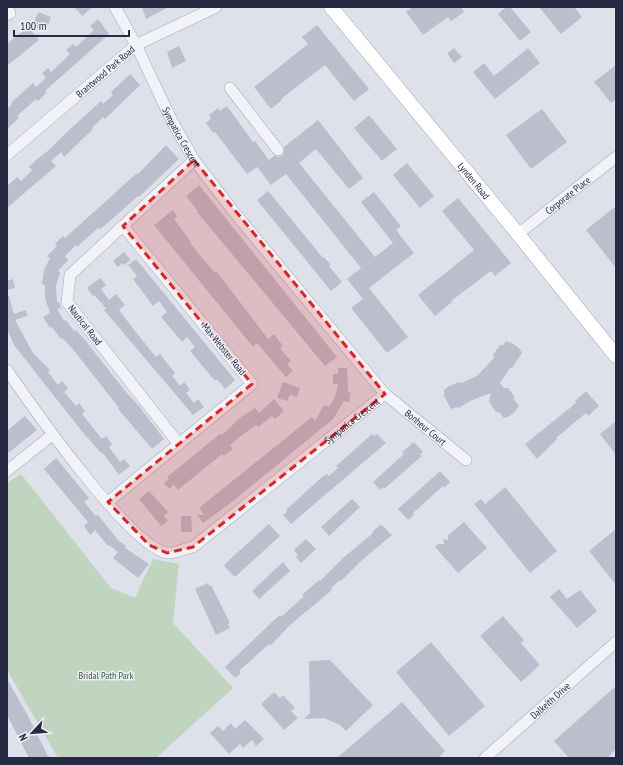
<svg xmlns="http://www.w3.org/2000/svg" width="623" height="765" viewBox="0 0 623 765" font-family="'PT Sans Narrow',sans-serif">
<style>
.park{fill:#c0d5bf}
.building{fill:#bcbecd}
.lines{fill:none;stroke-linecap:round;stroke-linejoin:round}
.minor-casing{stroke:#a8aab8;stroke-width:12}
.major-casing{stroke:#9da1b7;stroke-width:15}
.minor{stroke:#f2f3f8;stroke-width:11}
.major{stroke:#fff;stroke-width:14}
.marked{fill:#d62828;fill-opacity:0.2;stroke:#d62828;stroke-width:3;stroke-dasharray:8 5;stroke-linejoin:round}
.labels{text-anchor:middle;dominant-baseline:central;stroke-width:3;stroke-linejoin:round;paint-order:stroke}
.street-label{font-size:10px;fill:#262a43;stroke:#eff0f7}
.park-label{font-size:10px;fill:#326035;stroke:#eff0f7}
</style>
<rect width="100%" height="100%" fill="#dfe1ea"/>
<!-- park -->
<path class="park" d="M21 474 111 588 135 598 153 559 179 564 173 623 233 688 156 758H58L7 670V483Z"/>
<!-- building -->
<path class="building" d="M74 7H93L82 16Z
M142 7H169L146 19Z
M413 7H461L464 12 451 21 448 17 423 35 406 12Z
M506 7H510L531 32 520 41 498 14Z
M539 7H574L582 17 561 34Z
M38 12 51 17 46 31 33 26Z
M98 19 109 34 45 91 47 92 38 101 36 99 17 116 19 118 7 129V109L12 104 11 103 33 83 36 87 46 78 42 73 48 68 51 72 70 54 66 50 73 44 76 47 94 30 90 26Z
M317 25 369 89 354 101 325 65 281 99 282 100 271 109 254 87 308 44 302 37Z
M28 27 39 40 7 66V44Z
M179 46 186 61 172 68 167 52Z
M454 48 462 57 454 63 447 53Z
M528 48 540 63 495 99 473 72 484 63 494 76Z
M616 65V99L611 103 594 82Z
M130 74 140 85 105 119 103 117 92 128 93 129 64 157 61 152 51 161 56 166 7 208V186L17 177 21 181 32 170 29 167 37 159 49 150 68 131 101 101 103 104 113 95 111 92Z
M227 106 253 142 255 141 269 160 274 156 279 157 283 155 284 147 318 120 363 178 349 189 316 149 299 163 375 257 393 243 361 202 374 192 401 226 396 230 414 253 369 288 408 337 387 353 351 308 363 299 347 279 361 268 286 174 271 185 257 167 247 174 215 132 213 133 206 123 211 118 209 115 218 108 220 111Z
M542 109 567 142 531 169 506 135Z
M369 115 397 149 382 161 354 128Z
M166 145 179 159 139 197 138 196 110 221 100 229 98 228 77 247 76 245 65 256 68 260 58 271 60 272 56 286 57 302H59L61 308 57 309 64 321 66 320 74 331 76 330 85 340 126 392 139 406 164 439 152 449 125 417 118 409 119 408 72 348 62 338 61 339 52 327 50 328 43 317 50 313 45 298V285L42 284 44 270 50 258 47 256 57 246 55 244 63 236 65 238 137 173 138 174Z
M407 163 434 196 420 208 393 175Z
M199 185 337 357 325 366 197 212 198 211 186 196Z
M268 191 323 258 324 257 331 265 329 266 342 282 331 291 257 200Z
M458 198 511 263 495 276 491 271 451 301 452 302 435 316 418 295 474 250 442 211Z
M616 206V268L586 230Z
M173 210 177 216 174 219 191 242 190 243 215 273 217 272 268 339 274 334 283 346 280 348 291 361 287 364 293 371 286 377 257 343 253 347 154 225Z
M124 252 131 260 124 265 122 263 118 267 113 261Z
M136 259 235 380 225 389 217 379 215 381 190 351 195 347 187 337 182 342 161 317 167 312 159 301 153 306 133 279 137 276 128 265Z
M100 278 106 285 101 289 109 300 116 294 125 305 119 310 139 336 156 357 160 354 175 373 172 376 180 386 184 382 190 390 186 393 194 403 198 399 204 407 193 415 104 310 106 308 97 298 94 295 93 296 87 288Z
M13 279 15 288 7 290V281Z
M7 296H9L14 314 26 310 27 316 15 320 33 353 50 370 48 372 58 385 62 381 68 388 64 392 76 406 79 403 85 411 82 414 102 439 106 436 112 444 109 447 120 462 124 459 130 466 119 475 102 452 101 453 80 429 14 345 7 329Z
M506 341 512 343 519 348 522 353 512 368H510L500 383 504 388H508L514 396V400L519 405 516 410 510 416 504 418 499 412H496L489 402 491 393 470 401 459 408 457 407 451 409 444 396V390L449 386 459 382 462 383 477 376 494 358 493 355 500 345H503Z
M338 368H347L348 392 351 393 349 402 344 401 333 419 232 502 203 523 197 515H204L199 508 312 417 315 421 324 405 329 407 335 397 338 384H333V374H338Z
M283 382 300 388 297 397 290 395 287 401 277 398Z
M586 391 599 406 588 416 586 413 556 438 557 439 537 459 525 444 576 403 575 401Z
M274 399 284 411 275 419 272 416 258 427 256 425 242 435 230 445 233 449 224 456 222 454 178 490 174 485 169 489 164 483 169 479 167 477 220 434 222 435 241 417 255 408 259 413Z
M25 416 37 430 7 454V431Z
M616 421V455L600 434Z
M372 434 374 436 377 434 386 443 291 524 283 515 287 512 286 510 322 477 327 474 329 476 338 468 336 466Z
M414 442 423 452 420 454 422 456 384 489 383 487 380 490 373 482 404 454 402 452Z
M56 458 89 498 84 502 96 516 98 515 118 540 126 546 125 548 149 564 138 578 113 558 118 552 109 545 108 546 95 530 90 535 84 526 88 522 44 469Z
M440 471 450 482 444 488 443 486 413 513 414 515 408 520 398 509Z
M505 487 557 551 530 573 474 504 481 499 485 504Z
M149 491 168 512 164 516 168 521 161 526 139 499Z
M352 499 360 507 329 536 321 527Z
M181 516H191L192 532H181Z
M464 522 487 548 458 573 435 547 438 544H444L443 539 448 540V535Z
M269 524 280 536 235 577 224 566 227 562Z
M380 525H382L392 535 361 561 341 581 340 580 331 588 332 590 290 625 271 645 269 644 239 671 241 673 235 678 225 667 272 622 279 616H282L301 599 304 597 302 595 319 580 320 581 343 558 372 534 373 531Z
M616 529V585L589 551Z
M306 539 316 549 301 563 296 557 298 555 294 550Z
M283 562 290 571 259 599 252 591Z
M208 583 209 586 211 585 230 623 228 624 230 628 216 635 195 589Z
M559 589 567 599 580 590 597 611 577 628 550 597Z
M503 616 524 640 521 643 540 665 521 682 480 636Z
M431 642 485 706 449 736 396 672Z
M330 660 373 705 346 731 340 725 324 718 304 719 310 713 309 661Z
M7 679 28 716 49 758H29L7 715Z
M616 686V749L607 758H569L554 741Z
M274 692 280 698 283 695 295 708 291 711 298 718 284 730 261 704Z
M402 702 445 751 438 758H337Z
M245 720 264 739 256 746 252 740 243 748 240 744 229 754 210 733 218 726 223 731 231 723 235 729Z"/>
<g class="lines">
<defs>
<g id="minor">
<path id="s1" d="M115 7 136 45 172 121 194 160 234 212 385 394 466 460"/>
<path d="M7 9 10 13 7 15"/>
<path d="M230 88 278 150"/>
<path id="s2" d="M7 155 136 45 216 7"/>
<path id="s3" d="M518 234 616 157"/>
<path id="s4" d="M7 370C31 405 130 547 167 553 174 554 186 548 193 547L385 394"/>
<path d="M179 444 67 302 70 275 194 160"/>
<path d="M7 471 52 435"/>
<path d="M108 502 252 384 123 226"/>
<path id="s5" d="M485 758 616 642"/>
</g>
<g id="major">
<path id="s6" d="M331 7 518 234 616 356"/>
</g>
</defs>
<!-- minor casing -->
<use href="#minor" class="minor-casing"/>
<!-- major casing -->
<use href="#major" class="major-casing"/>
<!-- minor -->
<use href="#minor" class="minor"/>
<!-- major -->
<use href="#major" class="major"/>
</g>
<!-- marked area -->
<path class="marked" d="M194 160 385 394 193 547 167 553 149 545 108 502 252 384 123 226Z"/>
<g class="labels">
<!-- street labels -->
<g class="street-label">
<text stroke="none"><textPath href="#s2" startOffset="129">Brantwood Park Road</textPath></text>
<text stroke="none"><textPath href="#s1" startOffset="146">Sympatica Crescent</textPath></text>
<text stroke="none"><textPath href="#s6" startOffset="225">Lynden Road</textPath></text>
<text stroke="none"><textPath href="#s3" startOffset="63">Corporate Place</textPath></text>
<text transform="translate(85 325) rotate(52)">Nautical Road</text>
<text transform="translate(224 349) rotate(51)">Max Webster Road</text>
<text stroke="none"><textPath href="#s4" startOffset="475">Sympatica Crescent</textPath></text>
<text stroke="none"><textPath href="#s1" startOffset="527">Bonheur Court</textPath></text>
<text stroke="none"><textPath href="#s5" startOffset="87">Dalkeith Drive</textPath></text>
</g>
<!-- park labels -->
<g class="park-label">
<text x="106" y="675">Bridal Path Park</text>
</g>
</g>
<!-- border -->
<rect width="623" height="765" fill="none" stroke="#262a43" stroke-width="16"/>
<!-- north arrow -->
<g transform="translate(32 733) rotate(244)" stroke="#eff0f7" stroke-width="3" paint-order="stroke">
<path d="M0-3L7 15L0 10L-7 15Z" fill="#262a43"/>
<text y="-6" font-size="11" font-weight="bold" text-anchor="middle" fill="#262a43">N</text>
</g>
<!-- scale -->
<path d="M14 30v6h115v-6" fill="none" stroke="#262a43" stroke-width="2"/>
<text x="20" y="30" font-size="12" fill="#262a43" stroke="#eff0f7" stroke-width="3" paint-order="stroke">100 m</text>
</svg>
